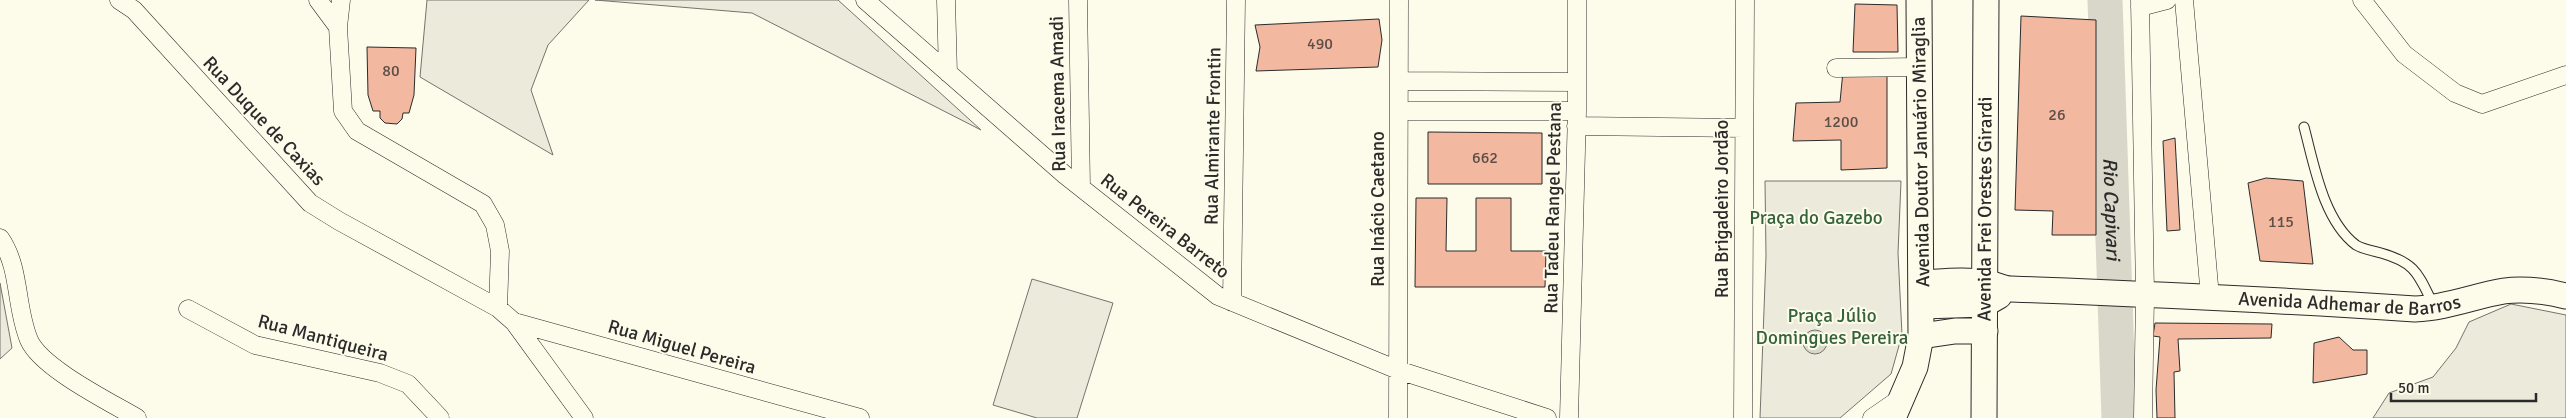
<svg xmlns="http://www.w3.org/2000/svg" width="2566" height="418" viewBox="0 0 2566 418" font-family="Signika,sans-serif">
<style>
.green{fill:#ecebdb;stroke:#74746e}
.water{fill:#d8d7c9;stroke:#74746e}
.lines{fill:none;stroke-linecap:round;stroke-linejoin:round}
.river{stroke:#d8d7c9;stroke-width:35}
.building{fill:#f2b8a0;stroke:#2b2b2b}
.lane-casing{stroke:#2b2b2b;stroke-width:11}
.street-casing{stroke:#2b2b2b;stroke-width:19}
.secondary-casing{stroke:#2b2b2b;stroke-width:27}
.lane{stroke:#fdfbea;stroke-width:9}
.street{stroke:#fdfbea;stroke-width:18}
.secondary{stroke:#fdfbea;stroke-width:25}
.labels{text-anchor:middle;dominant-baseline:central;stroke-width:4;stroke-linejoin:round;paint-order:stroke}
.number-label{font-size:16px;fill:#5d4e48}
.street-label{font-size:19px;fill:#2b2b2b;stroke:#fdfbea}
.park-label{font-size:19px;fill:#34623c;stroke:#fdfbea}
.water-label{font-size:20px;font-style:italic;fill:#2b2b2b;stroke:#fdfbea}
</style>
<rect width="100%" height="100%" fill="#fdfbea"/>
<!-- green -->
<path class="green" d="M427 0H589L548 45 531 90 553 155 420 77Z
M595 0H838L981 130 752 13Z
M1765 181H1901L1898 253 1902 335 1891 374 1840 418H1760L1766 256Z
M1032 279 1113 303 1077 418H1037L993 405Z
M0 283 12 348 0 359Z
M2511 304 2566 315V418H2373L2389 393 2433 377 2456 348 2469 322Z"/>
<!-- water -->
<path class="water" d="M1803 342a12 12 0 1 1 24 0a12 12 0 1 1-24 0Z"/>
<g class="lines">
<!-- river -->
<path class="river" id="s1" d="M2105 0 2119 418"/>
</g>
<!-- building -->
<path class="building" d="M1855 4 1897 5 1898 52H1853Z
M2021 16 2096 20V235H2052L2053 211 2015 210Z
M1379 19 1382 40 1378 67 1256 71 1260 47 1255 25Z
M367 47 416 48 414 95 409 113H403L402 119 397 124 385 123 380 118V111H373L368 95Z
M1843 71 1887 74V168L1841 170V140L1793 141 1796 103 1840 102Z
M1428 132 1542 133V184H1428Z
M2175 138 2180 230 2167 231 2163 141Z
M2266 178 2303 181 2313 264 2260 261 2248 183Z
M1416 198H1447L1446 251H1476V198H1511V251H1546L1545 287H1415Z
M2155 323 2272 324 2271 338 2178 339 2180 371 2174 372 2175 418H2157L2156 390 2160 337 2153 336Z
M2339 337 2353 350H2367V374L2313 383 2314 343Z"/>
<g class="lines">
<defs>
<path id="lane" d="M2304 127C2314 164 2323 220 2356 245 2362 249 2374 251 2381 253 2416 263 2418 274 2433 304"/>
<path id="street" d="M119 0 134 10 310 203 339 221 498 308 514 322 860 418
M318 0 338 27
M341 0 338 27 343 111 357 131 483 204 495 225 500 251 498 308
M865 0 1065 175 1218 296 1398 370 1547 418
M946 0 948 73
M1078 0 1081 187
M2140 0 2145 294 2143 418
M2184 0 2210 297
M2362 0 2404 54 2455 93 2482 104 2566 75
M2140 7 2167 0
M1836 68 1919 67
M1399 81 1577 82
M1400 111H1577
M1576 126 1744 128
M0 238C21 268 15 307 29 340 41 368 110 402 137 418
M1232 302 1236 0
M188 309 255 345 380 373 408 384 440 418
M514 322 584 418
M1398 418 1399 0
M1569 418 1577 111V0
M1743 418 1745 0
M1872 418 1901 398"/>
<g id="secondary">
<path id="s2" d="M1922 283C1942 282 1966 279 1986 283 1995 284 2003 289 2011 289 2146 294 2281 300 2415 309 2446 308 2474 296 2504 291 2525 288 2545 291 2566 296"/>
<path d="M1922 306 1985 304 1999 296"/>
<path d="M1921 336 1955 331H1985"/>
<path d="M1893 418 1915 367 1921 336 1919 0"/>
<path id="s3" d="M1984 418 1986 0"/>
</g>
</defs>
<!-- lane casing -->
<use href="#lane" class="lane-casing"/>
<!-- street casing -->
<use href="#street" class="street-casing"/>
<!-- secondary casing -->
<use href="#secondary" class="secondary-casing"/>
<!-- lane -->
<use href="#lane" class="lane"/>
<!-- street -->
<use href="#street" class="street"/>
<!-- secondary -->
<use href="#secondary" class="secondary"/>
</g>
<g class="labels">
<!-- number labels -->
<g class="number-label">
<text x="1320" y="44">490</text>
<text x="391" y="71">80</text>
<text x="2057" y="115">26</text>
<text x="1841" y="122">1200</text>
<text x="1485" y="158">662</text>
<text x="2281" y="222">115</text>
</g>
<!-- street labels -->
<g class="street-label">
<text transform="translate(1058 94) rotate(-91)">Rua Iracema Amadi</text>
<text transform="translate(264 121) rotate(47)">Rua Duque de Caxias</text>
<text transform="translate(1213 136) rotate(-89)">Rua Almirante Frontin</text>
<text transform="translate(1921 152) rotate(-91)">Avenida Doutor Januário Miraglia</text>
<text transform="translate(1553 208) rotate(-89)">Rua Tadeu Rangel Pestana</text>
<text transform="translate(1378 209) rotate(-90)">Rua Inácio Caetano</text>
<text transform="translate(1722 209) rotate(-90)">Rua Brigadeiro Jordão</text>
<text stroke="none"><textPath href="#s3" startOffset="209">Avenida Frei Orestes Girardi</textPath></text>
<text transform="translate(1165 226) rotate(38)">Rua Pereira Barreto</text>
<text stroke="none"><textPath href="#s2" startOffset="429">Avenida Adhemar de Barros</textPath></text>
<text transform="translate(323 338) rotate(15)">Rua Mantiqueira</text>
<text transform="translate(682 347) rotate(16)">Rua Miguel Pereira</text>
</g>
<!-- park labels -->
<g class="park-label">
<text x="1816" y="218">Praça do Gazebo</text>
<text x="1832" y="316">Praça Júlio<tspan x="1832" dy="22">Domingues Pereira</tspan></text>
</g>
<!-- water labels -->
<g class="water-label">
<text stroke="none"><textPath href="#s1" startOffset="209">Rio Capivari</textPath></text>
</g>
</g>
<!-- scale -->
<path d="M2391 393v8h145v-8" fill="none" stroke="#2b2b2b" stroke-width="2.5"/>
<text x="2398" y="393" font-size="15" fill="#2b2b2b" stroke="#fdfbea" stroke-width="4" paint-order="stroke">50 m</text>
</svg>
